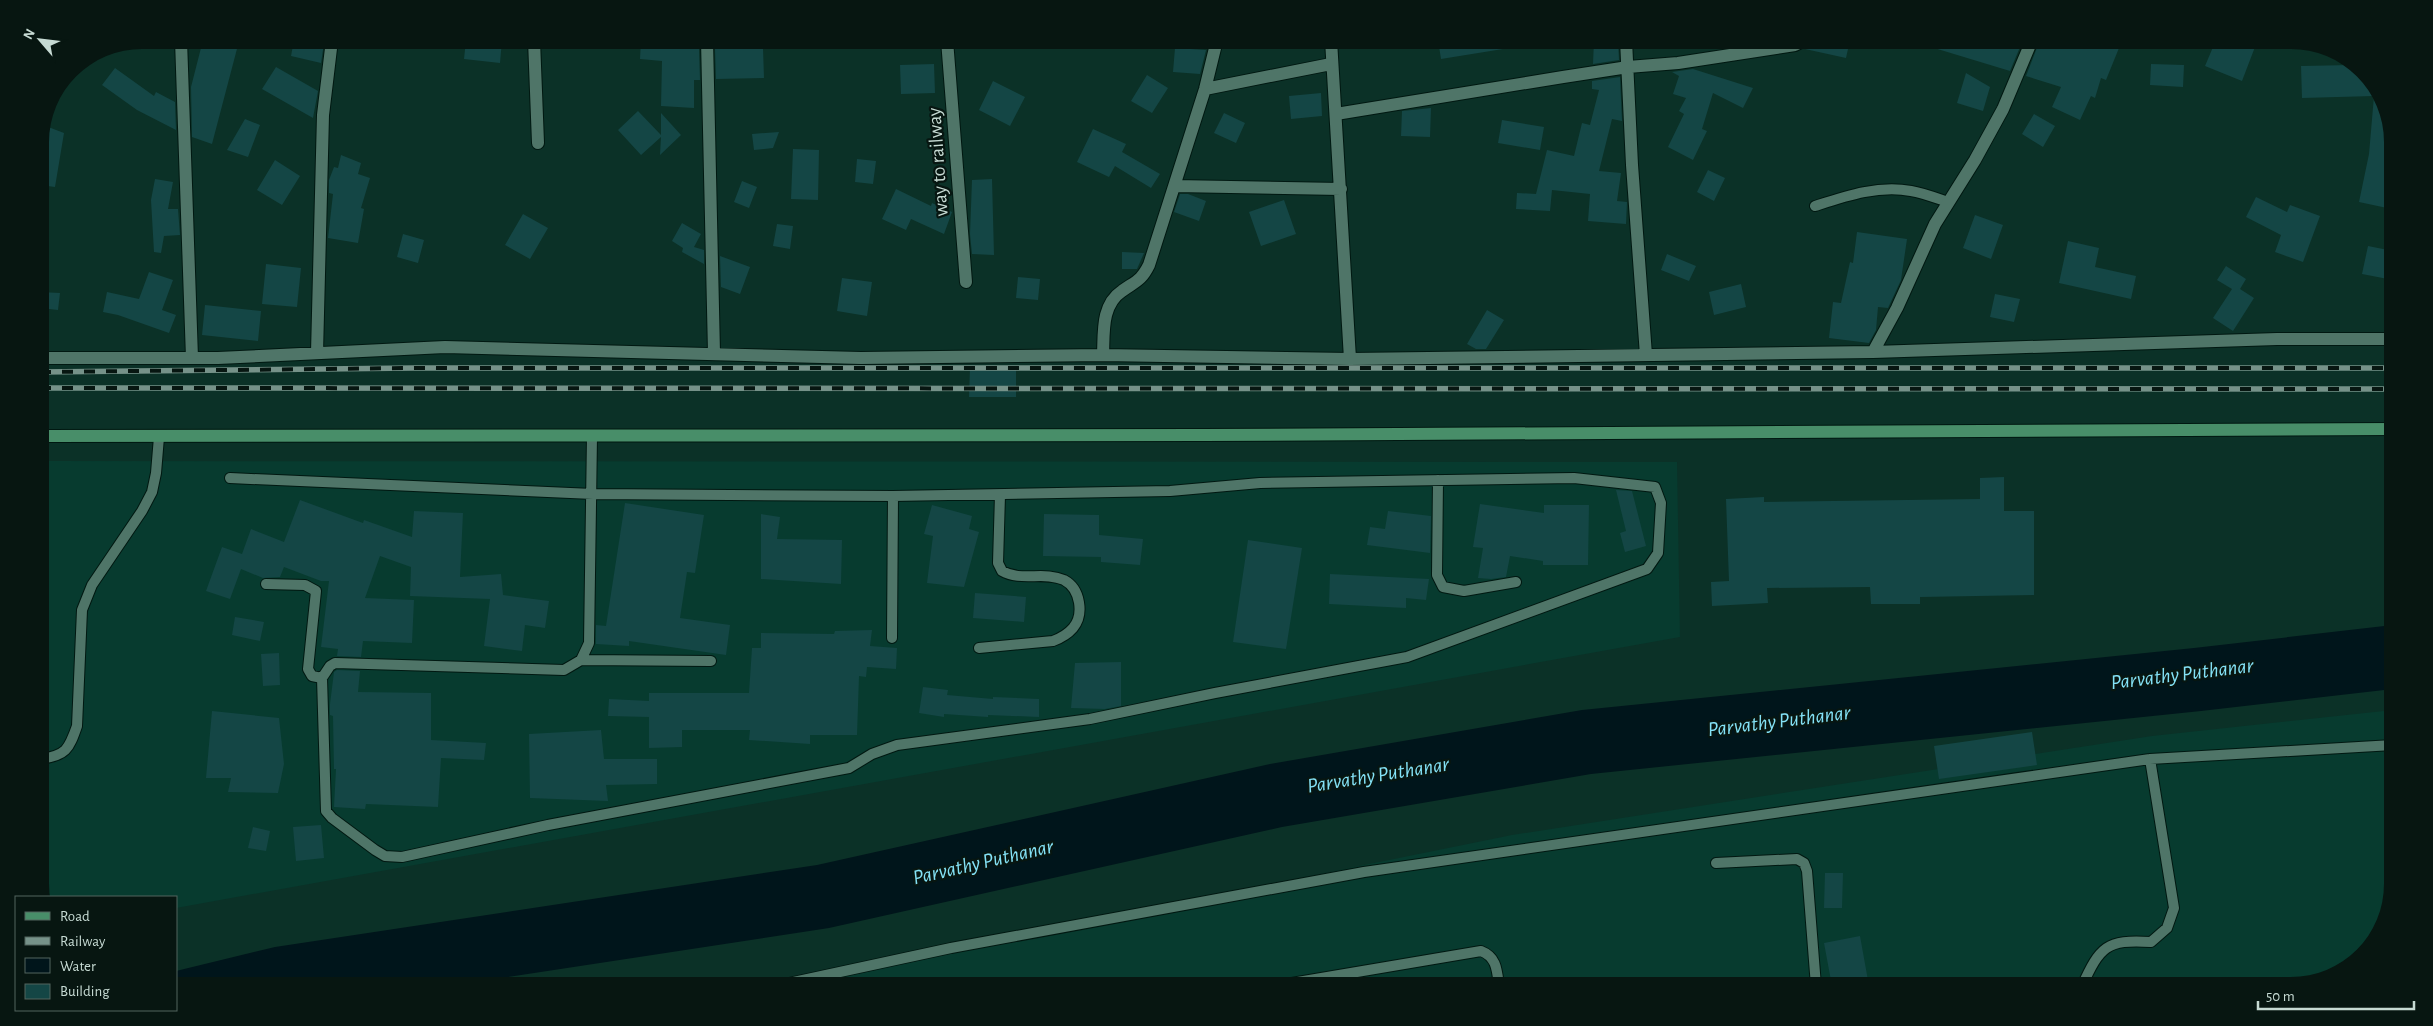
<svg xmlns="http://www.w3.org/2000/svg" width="2433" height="1026" viewBox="0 0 2433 1026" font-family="'Alegreya Sans',sans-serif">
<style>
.built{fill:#073b2f}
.water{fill:#00151b}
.building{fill:#144645}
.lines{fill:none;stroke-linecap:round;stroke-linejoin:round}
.service-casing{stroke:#001811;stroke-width:12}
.minor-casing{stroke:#001811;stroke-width:14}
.secondary-casing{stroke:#001811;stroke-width:14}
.service{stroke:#4f7568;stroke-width:10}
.minor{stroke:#4f7568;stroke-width:12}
.secondary{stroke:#488e69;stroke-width:12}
.rail-casing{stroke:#769289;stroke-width:5.5}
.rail{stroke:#071611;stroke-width:4;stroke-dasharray:11;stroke-linecap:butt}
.labels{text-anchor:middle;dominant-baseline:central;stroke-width:4.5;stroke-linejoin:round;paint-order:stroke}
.street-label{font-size:20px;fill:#c6dad3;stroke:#071611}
.water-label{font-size:21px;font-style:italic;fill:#84e2f6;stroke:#071611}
</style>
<rect width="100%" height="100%" fill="#0b3127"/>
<!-- built -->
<path class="built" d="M40 461 1677 462 1680 637 176 908V897H42L40 891Z
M2393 710V884L2385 923 2348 969 2292 986H770L1512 835 2152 736Z"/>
<!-- water -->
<path class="water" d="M2393 625V689L2201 711 1591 774 1282 827 829 928 449 986H176V971L275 947 817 865 1270 764 1582 710 2194 648Z"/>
<!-- building -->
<path class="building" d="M203 40H229L238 45 212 144 192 137 191 87Z
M294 40 324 43 321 63 291 56Z
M466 40H502L500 63 464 59Z
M641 40H694V49H699L700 80H694V108L661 106 662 61 640 59Z
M1438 40H1502L1503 49 1441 59Z
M1594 40H1618L1619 60 1593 64Z
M1813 40H1850L1846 58 1805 49 1811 45Z
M1921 40H2023L2010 71 1921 44Z
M2040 40H2076L2091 45 2093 40H2098L2119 48 2106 80 2101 78 2095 98 2091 96 2080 120 2052 107 2061 87 2026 76Z
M2216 40H2239L2255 47 2242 81 2205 66Z
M763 48 764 78 716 79 715 49Z
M1175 48 1206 50 1200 74 1173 72Z
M934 64 935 93 901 94 900 65Z
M2151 64 2184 65 2183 87 2150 85Z
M2352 65 2372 80 2393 135V181L2387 208 2359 202 2369 154 2374 96 2302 98 2301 66Z
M276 67 318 91 313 118 262 89Z
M115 68 154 96 156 92 175 102 176 130 137 110 102 85Z
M1693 69 1753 88 1743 108 1713 93 1702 129 1707 131 1693 160 1668 147 1684 114 1679 111 1686 98 1673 94 1679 76 1672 72Z
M1966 73 1990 87 1983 111 1957 103Z
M1147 75 1168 88 1152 113 1131 101Z
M1620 77 1622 121 1612 119 1599 171 1621 173 1617 201 1627 202 1626 224 1588 221 1590 194 1552 190 1550 211 1516 209 1517 193 1536 194 1547 150 1574 156 1582 123 1590 125 1599 90 1592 89V81Z
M993 81 1025 97 1010 126 979 110Z
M1321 93 1322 116 1291 119 1289 96Z
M1431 108 1430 137 1401 136 1402 111Z
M638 111 661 135V113L681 135 660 155 661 137 641 155 618 130Z
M1224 113 1245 123 1236 143 1214 133Z
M2034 114 2055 126 2043 147 2022 134Z
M245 119 260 125 248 157 227 150Z
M1502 120 1544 127 1540 150 1498 143Z
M43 125 64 133 55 187 40 185V135Z
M1093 129 1126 144 1122 152 1160 174 1151 188 1115 166 1109 177 1077 162Z
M779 132 773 148 754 150 752 134Z
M793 149 819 150 818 200 791 199Z
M341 155 361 163 358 174 370 178 361 208 364 209 358 243 328 238 333 194 329 193V180L334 167 338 168Z
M857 159 876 161 873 184 855 182Z
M275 160 300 176 282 205 257 190Z
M1708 170 1725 178 1714 201 1697 192Z
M155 179 173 182 168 209H178L180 235 164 236 161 253 154 252 151 200Z
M992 179 994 255 972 254 970 234 972 180Z
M742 181 757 187 749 208 734 202Z
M896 189 931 206 932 203 952 212 944 234 911 219 906 230 882 219Z
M1180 194H1188L1206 201 1199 221 1174 212Z
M2256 197 2287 212 2290 205 2320 216 2303 262 2275 252 2281 235 2246 217Z
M1284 200 1296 234 1261 246 1249 212Z
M523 214 548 228 530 259 505 245Z
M1975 215 2003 225 1991 259 1963 248Z
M682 223 701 234 694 247 704 250V264L682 252 683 248 672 241Z
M777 224 793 226 790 249 773 246Z
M1857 232 1907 239 1901 280 1888 308 1878 307 1876 330 1869 343 1829 338 1833 302 1841 303 1850 262 1853 263Z
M403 234 424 240 418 263 397 257Z
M2068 241 2099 248 2095 267 2136 276 2131 299 2059 283Z
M2368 246 2393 251V280L2362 274Z
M1122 252 1144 253 1137 269H1122Z
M1667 254 1696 266 1689 281 1661 270Z
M720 256 750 267 740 294 721 287Z
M266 264 301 268 297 307 262 304Z
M2226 266 2246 279 2240 289 2254 298 2233 331 2213 318 2232 289 2217 280Z
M149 272 173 280 162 310 176 315 169 333 118 315 103 312 107 292 139 299Z
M1018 277 1040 279 1038 300 1016 298Z
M842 278 872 282 867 316 837 311Z
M1741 284 1746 307 1714 315 1709 292Z
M40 292 60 293 58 310 40 308Z
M1995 294 2020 299 2014 322 1990 317Z
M205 305 261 311 258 341 202 335Z
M1487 310 1504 320 1486 349H1476L1467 344Z
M970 368H1016V397H969Z
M2004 477V511H2034V595L1920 597V604H1871L1870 587 1767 588 1768 603 1712 606 1711 582 1729 581 1726 499 1764 497V502L1980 499V478Z
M1616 490 1632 491 1646 546 1625 552 1620 533 1626 531Z
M300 500 363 523 364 520 412 537 414 511 463 513 460 577 501 574 503 595 549 601 545 628 525 625 522 651 484 646 490 599 410 596 411 567 380 556 365 598 414 600 412 643 363 641 361 657 337 656 338 649 321 647 329 581H321L284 567 280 577 263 578 241 569 230 599 206 591 222 547 242 554 251 529 284 542Z
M625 503 704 515 695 573 687 572 680 618 730 625 726 655 629 641V646L596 644V625L606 626Z
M1480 504 1544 513V505H1589L1588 565H1543V561L1510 556 1506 577 1491 579 1478 578 1483 548 1473 547Z
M932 505 972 516 969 529 979 532 964 587 927 583 933 536 924 534Z
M1388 511 1431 516 1430 553 1367 545 1370 527 1385 529Z
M761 514 780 517 777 539 842 540 841 584 761 579Z
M1044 514 1099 515V535L1143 539 1140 565 1101 562V557L1043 556Z
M1248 540 1302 548 1286 649 1233 642Z
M1330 574 1429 579 1426 600 1406 598V608L1329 604Z
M975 593 1026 597 1024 622 973 618Z
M235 617 264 622 260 641 232 635Z
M872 630 870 646 897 648 896 669 867 667 866 677 859 676 857 735H810V744L749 740 750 730H682V747L649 748V717L608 716 609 699 649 701V693H749L752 648H761V633L834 634 835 631Z
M279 653 280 685 263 686 261 654Z
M1121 662V706L1105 709 1071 708 1075 663Z
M337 670 360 671 358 692 431 693V740L486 743 484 760 441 758 438 807 366 804 365 809 334 807 336 769H334L333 716 330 715V704L334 672Z
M923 687 948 690 947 695 993 699V697L1039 699V717L988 715V717L944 714V717L919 713Z
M212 711 279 718 284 764 278 793 228 792 231 778H206Z
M601 730 604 759H657V784L606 785 608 801 530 798 529 734Z
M2032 732 2037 765 1939 779 1934 746Z
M321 825 324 858 296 861 293 827Z
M253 827 270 831 266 851 248 848Z
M1825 873H1843L1842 908H1824Z
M1860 936 1869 986H1832L1824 943Z"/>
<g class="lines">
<defs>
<path id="service" d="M1815 206C1846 196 1878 185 1911 191 1923 193 1936 198 1948 202
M230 478 593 494 893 496 1170 491 1260 483 1574 478 1655 487 1661 503 1658 553 1647 569 1407 657 1215 693 1090 719 897 745 872 754 849 768 548 825 402 857 385 856 375 850 332 818 326 811 322 678 330 666 335 663 564 670 581 660 589 643 592 436
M1438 480 1437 575 1443 587 1464 591 1516 582
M266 584 305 585 316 591 308 669 312 676 322 678
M892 638 893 496
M979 648 1053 641C1061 638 1067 635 1073 628 1084 615 1081 589 1064 580 1044 571 1021 582 1002 571L998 563 1000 495
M581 660 711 661
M40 759C66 756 69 749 77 726L82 610 92 585 142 511 152 492 156 473 159 437
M1716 863 1797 859 1804 863 1807 871 1816 986
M775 986 951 948 1364 872 2150 759 2393 745
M1274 986 1481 951C1497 957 1497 971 1499 986
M2082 986C2100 947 2106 939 2151 942L2167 928 2174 908 2150 759"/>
<path id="minor" d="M181 40 192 358
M534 40 538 143
M707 40 714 353
M947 40 966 282
M1331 40 1350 359
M1626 40 1632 165 1646 355
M1205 89 1331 64
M1336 114 1563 77 1628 67 1678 63 1795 45 1805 40
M1175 186 1341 189
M1873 352 1897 308 1935 224 1975 160 2003 109 2032 40
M317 353 323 115 332 40
M1103 355C1104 333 1101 305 1122 291 1136 281 1141 281 1149 265L1205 89 1217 40
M40 358H218L445 347 861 358 1103 355 1350 359 1873 352 2277 339H2393"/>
<path id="secondary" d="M40 436 1202 435 2393 429"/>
</defs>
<!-- service casing -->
<use href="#service" class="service-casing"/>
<!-- minor casing -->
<use href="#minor" class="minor-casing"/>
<!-- secondary casing -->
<use href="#secondary" class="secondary-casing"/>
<!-- service -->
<use href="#service" class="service"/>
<!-- minor -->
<use href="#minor" class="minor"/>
<!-- secondary -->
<use href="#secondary" class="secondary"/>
<defs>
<path id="rail" d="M40 372 414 368H2393
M40 388 2393 389"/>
</defs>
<!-- rail casing -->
<use href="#rail" class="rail-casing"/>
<!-- rail -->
<use href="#rail" class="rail"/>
</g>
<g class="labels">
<!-- street labels -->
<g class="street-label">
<text transform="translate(938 162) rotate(-94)">way to railway</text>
</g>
<!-- water labels -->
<g class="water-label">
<text transform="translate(2182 674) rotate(-7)">Parvathy Puthanar</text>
<text transform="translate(1779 721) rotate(-7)">Parvathy Puthanar</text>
<text transform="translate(1378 775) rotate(-9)">Parvathy Puthanar</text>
<text transform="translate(983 862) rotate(-13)">Parvathy Puthanar</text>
</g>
</g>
<!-- crop -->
<path d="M0 0H2433V1026H0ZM142 49H2291A93 93 0 0 1 2384 142V884A93 93 0 0 1 2291 977H142A93 93 0 0 1 49 884V142A93 93 0 0 1 142 49Z" fill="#071611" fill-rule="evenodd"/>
<!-- legend -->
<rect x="15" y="896" width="162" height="115" fill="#071611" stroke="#53645f"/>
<rect x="25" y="912" width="25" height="8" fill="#488e69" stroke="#53645f"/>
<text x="60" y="921" font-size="15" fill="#c6dad3">Road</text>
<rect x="25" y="937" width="25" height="8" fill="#769289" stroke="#53645f"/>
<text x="60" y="946" font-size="15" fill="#c6dad3">Railway</text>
<rect x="25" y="958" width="25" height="15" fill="#00151b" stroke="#53645f"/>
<text x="60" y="971" font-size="15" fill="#c6dad3">Water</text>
<rect x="25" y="984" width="25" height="15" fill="#144645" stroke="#53645f"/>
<text x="60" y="996" font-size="15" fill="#c6dad3">Building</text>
<!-- north arrow -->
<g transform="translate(40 40) rotate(298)" stroke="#071611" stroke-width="4" paint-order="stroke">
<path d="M0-4L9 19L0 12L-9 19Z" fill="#c6dad3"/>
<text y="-8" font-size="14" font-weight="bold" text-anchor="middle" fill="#c6dad3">N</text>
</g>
<!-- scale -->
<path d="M2258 1001v8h156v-8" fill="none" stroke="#c6dad3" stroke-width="2.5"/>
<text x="2266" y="1001" font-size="15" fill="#c6dad3" stroke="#071611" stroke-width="4" paint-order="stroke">50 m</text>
</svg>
